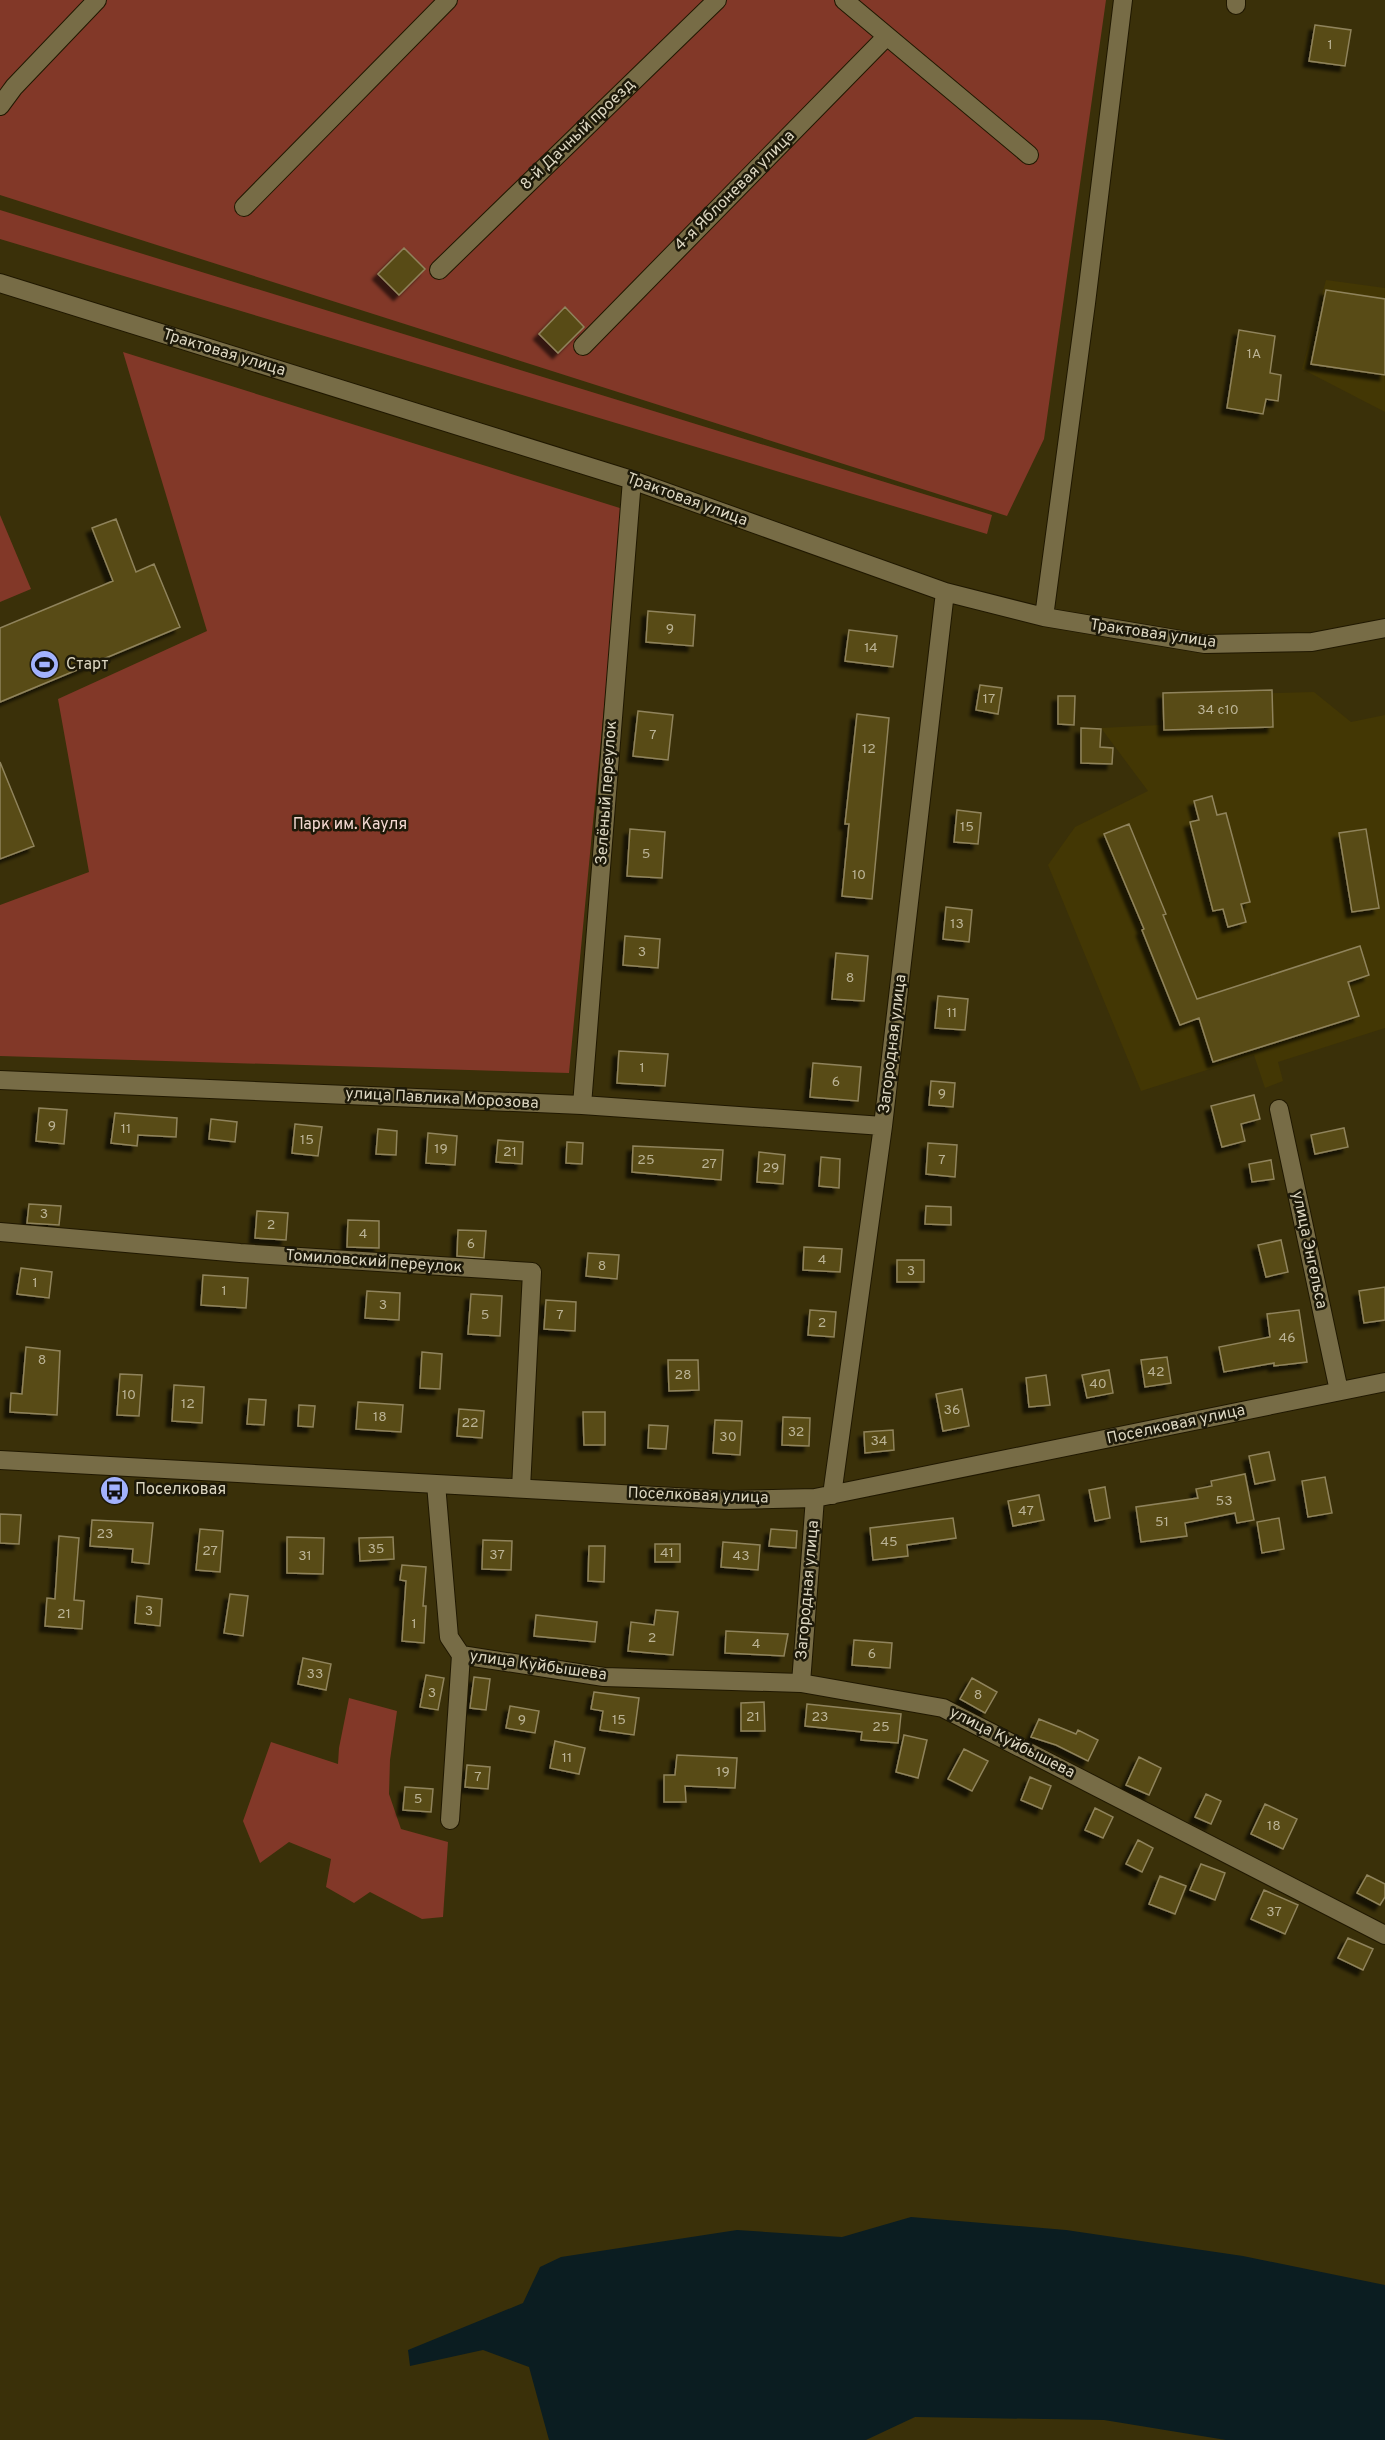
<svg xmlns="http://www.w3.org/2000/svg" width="1385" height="2440" viewBox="0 0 1385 2440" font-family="Overpass,sans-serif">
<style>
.built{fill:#433704}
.green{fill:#823828}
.water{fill:#0b1d21}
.building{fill:#594b12;stroke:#8f835c;stroke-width:1.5;filter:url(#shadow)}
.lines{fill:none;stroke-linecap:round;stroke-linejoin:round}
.minor-casing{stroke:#201800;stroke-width:20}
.minor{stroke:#776c46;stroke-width:18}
.labels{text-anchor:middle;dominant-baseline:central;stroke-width:5;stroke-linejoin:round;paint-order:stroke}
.number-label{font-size:14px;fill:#bbb395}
.street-label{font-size:16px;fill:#dcd6c1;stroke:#1d1909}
.poi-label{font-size:16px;fill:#dcd6c1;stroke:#1d1909;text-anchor:start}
.park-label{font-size:16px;fill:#f3d9d2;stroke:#1d1909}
</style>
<defs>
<filter id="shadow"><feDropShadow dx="-5.5" dy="5.5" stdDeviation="1.5" flood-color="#0009"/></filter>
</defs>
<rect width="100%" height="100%" fill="#3a3009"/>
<!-- built -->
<path class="built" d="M1326 280 1385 288V412L1302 369Z
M1314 692 1351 722 1385 715V1028L1278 1062 1283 1081 1265 1088 1254 1055 1141 1091 1048 865 1075 827 1148 791 1101 728 1161 725V696Z"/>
<!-- green -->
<path class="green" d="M0 0H1106L1044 439 1007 516 0 195Z
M0 210 992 515 987 534 0 239Z
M123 352 623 509 569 1073 0 1056V905L89 872 58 699 207 631Z
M0 515 31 589 0 602Z
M349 1698 397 1711 390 1760 389 1794 401 1829 448 1842 443 1917 422 1919 370 1892 354 1903 326 1887 331 1859 289 1842 260 1863 243 1821 271 1742 338 1764 339 1748Z"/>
<!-- water -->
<path class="water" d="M911 2217 1066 2230 1243 2256 1385 2285V2440H1226L1104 2420 915 2417 866 2440H549L529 2367 483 2350 410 2366 408 2350 523 2303 540 2267 561 2257 737 2230 842 2237Z"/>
<!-- building -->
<path class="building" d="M1315 25 1351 30 1345 66 1309 61Z
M404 248 425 269 399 295 378 274Z
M1326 290 1385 299V375L1311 364Z
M565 307 584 327 558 353 539 334Z
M1239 330 1275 336 1270 373 1281 375 1278 401 1266 399 1263 414 1227 408Z
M116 519 136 572 154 564 180 627 0 702V628L113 581 92 528Z
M648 611 695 615 693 646 646 642Z
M849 630 897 636 893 667 845 661Z
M980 685 1002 688 998 714 976 710Z
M1272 690 1273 727 1164 730 1163 693Z
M1058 696H1075L1074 725 1058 724Z
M638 711 673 715 668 760 633 756Z
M857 714 889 718 872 899 842 896 849 824H845Z
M1081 728 1101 729 1100 747 1113 748 1112 764 1081 763Z
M0 762 34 846 0 859Z
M1212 796 1217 815 1226 813 1250 902 1241 904 1246 922 1228 927 1223 909 1213 911 1190 822 1199 820 1194 801Z
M957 810 981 813 978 844 954 842Z
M1129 824 1166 914 1163 915 1197 999 1360 946 1369 975 1348 982 1359 1016 1213 1062 1199 1018 1180 1025 1142 930 1144 929 1104 834Z
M630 829 665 832 662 878 627 876Z
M1366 829 1379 908 1352 912 1339 833Z
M946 907 972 910 969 942 943 939Z
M625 936 660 939 658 968 623 965Z
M836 953 868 956 864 1001 832 999Z
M938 996 968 999 965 1030 935 1028Z
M619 1051 668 1054 665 1086 617 1083Z
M813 1063 861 1067 858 1101 810 1097Z
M931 1081 955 1083 953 1107 929 1105Z
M1254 1095 1260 1119 1241 1124 1245 1141 1222 1147 1211 1106Z
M39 1108 67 1110 64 1144 36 1141Z
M115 1113 177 1118 176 1137 138 1135 137 1146 111 1143Z
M211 1119 237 1122 235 1142 209 1139Z
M295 1124 322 1127 318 1156 292 1153Z
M1344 1128 1348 1147 1315 1154 1311 1135Z
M378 1129 397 1131 396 1155 376 1154Z
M428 1133 457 1136 455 1165 426 1163Z
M498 1140 523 1142 522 1164 496 1162Z
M567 1142 583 1143 582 1164 566 1163Z
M928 1143 957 1145 955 1177 926 1174Z
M633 1146 723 1150 721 1180 632 1172Z
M759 1152 785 1155 783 1184 757 1182Z
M821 1157 840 1159 839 1188 819 1186Z
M1271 1160 1274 1179 1252 1182 1249 1164Z
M29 1204 61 1206 59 1225 27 1223Z
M926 1206 951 1207V1225L925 1224Z
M257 1211 288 1213 286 1240 255 1238Z
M348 1220 379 1221V1248L347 1247Z
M458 1230 486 1231 484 1258 457 1256Z
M1281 1240 1288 1272 1266 1277 1258 1245Z
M804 1247 842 1249 840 1272 803 1270Z
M588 1253 619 1255 617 1279 586 1276Z
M897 1260H924V1282H897Z
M21 1268 52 1272 49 1298 17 1294Z
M203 1275 248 1278 246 1308 201 1305Z
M1385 1287V1320L1364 1323 1359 1291Z
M367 1291 400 1293 399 1320 365 1318Z
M471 1294 502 1296 500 1336 468 1334Z
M546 1300 576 1302 575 1331 544 1329Z
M810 1310 836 1312 834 1337 808 1335Z
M1299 1310 1307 1362 1274 1366V1363L1224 1372 1219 1347 1270 1337 1267 1314Z
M26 1347 60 1351 57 1415 10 1412 11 1393 22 1394Z
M422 1352 442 1354 440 1389 420 1388Z
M1167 1357 1171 1383 1145 1387 1141 1360Z
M668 1360H698L699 1390 669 1391Z
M1109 1370 1113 1393 1087 1398 1082 1375Z
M120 1374 142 1375 139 1416 117 1415Z
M1046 1375 1050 1405 1029 1407 1026 1378Z
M174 1385 204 1387 202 1423 172 1421Z
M962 1389 969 1426 943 1431 936 1394Z
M249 1399 266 1400 264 1425 247 1424Z
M358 1402 403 1405 401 1432 356 1429Z
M299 1405 315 1406 313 1427 298 1426Z
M459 1409 484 1411 482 1438 457 1436Z
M583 1412H605V1445H584Z
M783 1417 810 1418 809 1446 782 1445Z
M715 1420 742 1421 740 1455 713 1453Z
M649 1425 668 1426 666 1449 648 1448Z
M893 1430 894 1450 865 1453 864 1432Z
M1269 1452 1275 1480 1255 1484 1249 1456Z
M1245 1474 1254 1520 1237 1523 1235 1513 1185 1523 1187 1536 1141 1542 1136 1507 1198 1498 1196 1489 1212 1486 1211 1481Z
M1325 1477 1332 1513 1308 1517 1302 1481Z
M1105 1487 1110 1518 1095 1521 1089 1490Z
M1039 1495 1044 1520 1013 1526 1008 1501Z
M0 1514 21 1515 19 1544 0 1543Z
M953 1518 956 1538 907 1545 908 1556 873 1560 870 1528Z
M1279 1518 1284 1549 1262 1553 1257 1522Z
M92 1520 153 1523 149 1564 132 1562 133 1549 90 1546Z
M200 1529 223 1531 220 1572 196 1570Z
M771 1529 797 1531 796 1548 769 1546Z
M59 1536 79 1538 74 1600 84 1601 82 1629 45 1626 47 1598 55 1599Z
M287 1537 324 1538 323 1574 287 1573Z
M393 1537 394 1559 360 1561 359 1538Z
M483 1540 512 1541 511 1570 482 1569Z
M723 1542 760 1545 758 1570 721 1567Z
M655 1544H680V1562H655Z
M589 1546H605L604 1582 588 1581Z
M402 1565 426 1567 423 1606H426L424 1643 402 1641 406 1581 400 1580Z
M230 1594 248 1596 243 1636 224 1633Z
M137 1596 162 1599 160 1626 135 1623Z
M656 1610 678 1612 673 1655 628 1651 631 1622 654 1625Z
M536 1615 597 1622 595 1642 534 1636Z
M726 1631 788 1634 784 1656 725 1653Z
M854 1640 892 1643 890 1668 852 1665Z
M303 1658 331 1664 326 1690 298 1684Z
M426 1675 444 1678 438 1710 420 1707Z
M474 1677 490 1679 486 1710 470 1708Z
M972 1678 997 1692 985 1713 960 1699Z
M594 1692 639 1698 634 1735 600 1730 603 1711 591 1709Z
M764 1702 765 1731H741V1703Z
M807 1704 901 1714 898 1743 861 1740 862 1732 805 1726Z
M510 1706 539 1711 535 1733 506 1728Z
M1039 1719 1076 1734 1078 1730 1098 1740 1088 1761 1056 1745 1031 1737Z
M904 1735 927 1740 918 1778 896 1772Z
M555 1741 585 1748 579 1774 550 1768Z
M964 1749 988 1761 972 1791 948 1779Z
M677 1755 737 1758 735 1788 685 1786 686 1802H664V1775H675Z
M1139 1757 1161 1768 1149 1795 1126 1785Z
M467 1765 490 1767 488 1789 465 1787Z
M1030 1777 1051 1786 1042 1809 1021 1800Z
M405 1787 433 1789 431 1812 403 1810Z
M1206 1794 1221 1801 1211 1824 1195 1817Z
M1265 1804 1297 1819 1283 1849 1251 1834Z
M1095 1808 1113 1817 1103 1838 1085 1830Z
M1138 1840 1153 1848 1142 1872 1126 1864Z
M1201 1864 1225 1873 1215 1900 1190 1890Z
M1367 1875 1385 1884V1897L1380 1905 1357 1893Z
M1160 1876 1186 1886 1175 1914 1149 1904Z
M1264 1890 1298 1905 1285 1934 1251 1919Z
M1348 1938 1373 1949 1363 1970 1338 1958Z"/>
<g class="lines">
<defs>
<path id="minor" d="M844 0 1029 155
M1236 5V0
M0 106 14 87 97 0
M244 207 448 0
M439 270 717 0
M0 283 632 480 945 592 1044 617 1205 644 1312 642 1385 628
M583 346 887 36
M1044 617 1086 303 1123 0
M0 1080 582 1105 883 1126
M582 1105 632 480
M1279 1109 1339 1391
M0 1232 240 1253 532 1272 521 1488
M0 1460 729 1500 815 1498 1385 1382
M436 1484 449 1637 461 1655 450 1820
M832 1495 883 1126 945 592
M461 1655 604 1677 801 1683 943 1708 1385 1935
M801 1683 815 1498"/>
</defs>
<!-- minor casing -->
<use href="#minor" class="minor-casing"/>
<!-- minor -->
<use href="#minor" class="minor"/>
</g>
<!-- icons -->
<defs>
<symbol id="stadium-disc" viewBox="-11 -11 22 22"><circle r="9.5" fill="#a2b2fd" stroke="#1d1909"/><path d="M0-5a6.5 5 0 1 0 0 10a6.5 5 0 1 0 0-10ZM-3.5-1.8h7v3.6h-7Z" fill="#111"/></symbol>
<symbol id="bus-disc" viewBox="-11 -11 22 22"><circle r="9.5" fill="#a2b2fd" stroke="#1d1909"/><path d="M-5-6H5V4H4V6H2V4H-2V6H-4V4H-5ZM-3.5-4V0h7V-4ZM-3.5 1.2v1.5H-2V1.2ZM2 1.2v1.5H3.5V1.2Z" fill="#111"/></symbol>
</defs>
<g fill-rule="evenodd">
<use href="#stadium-disc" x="28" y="648" width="33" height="33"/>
<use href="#bus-disc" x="98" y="1474" width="33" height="33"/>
</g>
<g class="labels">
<!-- number labels -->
<g class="number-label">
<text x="1330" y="45">1</text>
<text x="1254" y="354">1А</text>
<text x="670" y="629">9</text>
<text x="871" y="648">14</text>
<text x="989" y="699">17</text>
<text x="1218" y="710">34 с10</text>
<text x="653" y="735">7</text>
<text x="869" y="749">12</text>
<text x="967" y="827">15</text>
<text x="646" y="854">5</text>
<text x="859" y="875">10</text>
<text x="957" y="924">13</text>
<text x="642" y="952">3</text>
<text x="850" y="978">8</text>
<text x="952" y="1013">11</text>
<text x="642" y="1068">1</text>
<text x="836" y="1082">6</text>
<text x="942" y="1094">9</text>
<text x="52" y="1126">9</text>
<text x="126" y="1129">11</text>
<text x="307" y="1140">15</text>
<text x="441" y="1149">19</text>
<text x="510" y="1152">21</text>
<text x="646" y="1160">25</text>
<text x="942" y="1160">7</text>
<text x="709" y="1164">27</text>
<text x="771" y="1168">29</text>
<text x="44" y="1214">3</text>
<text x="271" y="1225">2</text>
<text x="363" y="1234">4</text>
<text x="471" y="1244">6</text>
<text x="822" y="1260">4</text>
<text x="602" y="1266">8</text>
<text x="911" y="1271">3</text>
<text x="35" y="1283">1</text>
<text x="224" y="1291">1</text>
<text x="383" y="1305">3</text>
<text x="485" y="1315">5</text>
<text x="560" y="1315">7</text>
<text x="822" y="1323">2</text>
<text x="1287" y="1338">46</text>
<text x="42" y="1360">8</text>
<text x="1156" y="1372">42</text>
<text x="683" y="1375">28</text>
<text x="1098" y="1384">40</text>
<text x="129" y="1395">10</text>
<text x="188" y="1404">12</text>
<text x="952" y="1410">36</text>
<text x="380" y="1417">18</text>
<text x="470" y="1423">22</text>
<text x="796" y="1432">32</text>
<text x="728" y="1437">30</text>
<text x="879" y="1441">34</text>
<text x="1224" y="1501">53</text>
<text x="1026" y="1511">47</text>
<text x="1162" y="1522">51</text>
<text x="105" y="1534">23</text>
<text x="889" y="1542">45</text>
<text x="376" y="1549">35</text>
<text x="210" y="1551">27</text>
<text x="667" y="1553">41</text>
<text x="497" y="1555">37</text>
<text x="305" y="1556">31</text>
<text x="741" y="1556">43</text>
<text x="149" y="1611">3</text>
<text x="64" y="1614">21</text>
<text x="414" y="1624">1</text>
<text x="652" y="1638">2</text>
<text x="756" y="1644">4</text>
<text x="872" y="1654">6</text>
<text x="315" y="1674">33</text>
<text x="432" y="1693">3</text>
<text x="978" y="1695">8</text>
<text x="753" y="1717">21</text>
<text x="820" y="1717">23</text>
<text x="522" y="1720">9</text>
<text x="619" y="1720">15</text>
<text x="881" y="1727">25</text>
<text x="567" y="1758">11</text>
<text x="723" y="1772">19</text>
<text x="478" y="1777">7</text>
<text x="418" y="1799">5</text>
<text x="1274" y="1826">18</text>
<text x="1274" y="1912">37</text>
</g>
<!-- street labels -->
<g class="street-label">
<text transform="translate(578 135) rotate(-44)">8-й Дачный проезд</text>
<text transform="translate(735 191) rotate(-45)">4-я Яблоневая улица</text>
<text transform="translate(224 353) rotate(17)">Трактовая улица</text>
<text transform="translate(687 500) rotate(20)">Трактовая улица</text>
<text transform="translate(1153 634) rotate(8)">Трактовая улица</text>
<text transform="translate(607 793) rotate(-86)">Зелёный переулок</text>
<text transform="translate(893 1044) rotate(-83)">Загородная улица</text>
<text transform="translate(442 1099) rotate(3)">улица Павлика Морозова</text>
<text transform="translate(1309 1250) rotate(78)">улица Энгельса</text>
<text transform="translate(374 1262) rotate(4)">Томиловский переулок</text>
<text transform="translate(1176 1425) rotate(-12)">Поселковая улица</text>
<text transform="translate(698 1496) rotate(2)">Поселковая улица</text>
<text transform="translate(808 1590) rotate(-85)">Загородная улица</text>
<text transform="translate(538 1666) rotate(8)">улица Куйбышева</text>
<text transform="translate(1012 1743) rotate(27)">улица Куйбышева</text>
</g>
<!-- poi labels -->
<g class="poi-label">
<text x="66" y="665">Старт</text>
<text x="135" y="1490">Поселковая</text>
</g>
<!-- park labels -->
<g class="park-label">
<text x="350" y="825">Парк им. Кауля</text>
</g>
</g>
</svg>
